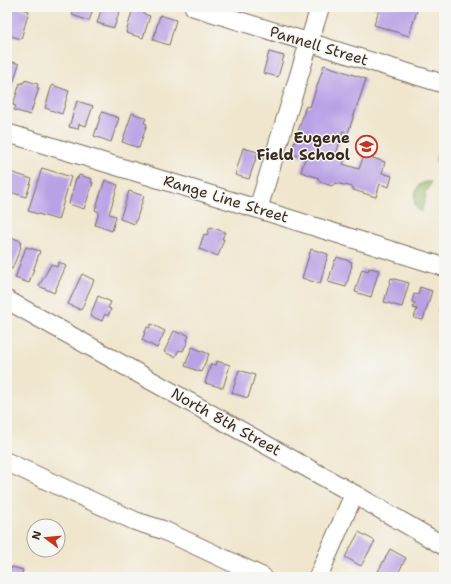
<svg xmlns="http://www.w3.org/2000/svg" width="451" height="584" viewBox="0 0 451 584" font-family="'Shantell Sans',sans-serif">
<style>
.green{fill:#c3d476;stroke:#7f7f4a}
.forest{fill:#9ab667;stroke:#6a7042}
.building{fill:#b9a1e5}
.lines{fill:none;stroke-linecap:round;stroke-linejoin:round}
.minor-casing{stroke:#7a6c5b;stroke-width:20}
.minor{stroke:#fff;stroke-width:18}
.labels{text-anchor:middle;dominant-baseline:central;stroke-width:3;stroke-linejoin:round;paint-order:stroke}
.street-label{font-size:15px;fill:#3b2a1e;stroke:#f6f6f2}
.poi-label{font-size:15px;font-weight:bold;fill:#3b2a1e;stroke:#f6f6f2;text-anchor:end}
</style>
<rect width="100%" height="100%" fill="#f6f6f2"/>
<filter id="ink" filterUnits="userSpaceOnUse"><feTurbulence type="fractalNoise" baseFrequency=".025" numOctaves="2"/><feDisplacementMap in="SourceGraphic" scale="8" xChannelSelector="R" yChannelSelector="G"/><feConvolveMatrix kernelMatrix="1 2 1 2 8 2 1 2 1" color-interpolation-filters="sRGB"/></filter>
<filter id="wash" filterUnits="userSpaceOnUse"><feTurbulence type="fractalNoise" baseFrequency=".012" numOctaves="4" result="noise"/><feDisplacementMap in="SourceGraphic" scale="16" xChannelSelector="R" yChannelSelector="G"/><feGaussianBlur stdDeviation="0.9" result="paint"/><feColorMatrix in="noise" values="0 0 0 0 0 0 0 0 0 0 0 0 0 0 0 0 0 1.4 0 .05"/><feComposite in="paint" operator="in"/></filter>
<g filter="url(#wash)">
<rect width="100%" height="100%" fill="#f0e6cd"/>
<!-- green -->
<path class="green" d="M444 145V165L436 161C436 154 439 151 444 145Z"/>
<!-- forest -->
<path class="forest" d="M425 182H431L428 190H426L425 192 426 197 421 212C411 206 414 194 419 185Z"/>
<g id="blocks">
<!-- building -->
<path class="building" d="M7 7H16L29 11 21 39 7 35Z
M75 7H94L89 21 72 15Z
M102 7H121L114 28 97 23Z
M372 7H418L409 36 374 25 379 10Z
M133 8 144 11V14L150 16 143 38 126 33Z
M160 15 176 20 169 45 153 40Z
M269 52 284 56 278 77 263 73Z
M7 60 19 64 7 103Z
M324 65 366 79 348 133 343 131 336 154 345 157 343 164 359 169 364 155 385 162 382 173 392 176 389 187 380 184 376 197 353 190V187L335 183 332 186 320 182 318 179 319 178 301 172 305 158 291 154 306 106 310 107Z
M25 80 38 84 37 88H39L30 115 14 110 16 106 13 105 20 83 22 84 23 82H25Z
M52 85 69 91 62 114 45 108Z
M77 101 93 106 86 126 79 124 78 129 69 127Z
M102 112 119 118 111 142 94 136Z
M132 113 146 118 144 123 147 124 139 148 122 142Z
M243 148 258 152 249 179 235 175Z
M42 168 71 177 58 220 28 211Z
M7 171 32 179 26 197 7 191Z
M79 175 92 179 91 182 93 183 84 209 69 204 76 178H78Z
M105 180 118 185 109 214 116 216 112 231 95 225 99 212 95 210Z
M129 191 144 196 135 224 120 219Z
M210 227 225 232 222 239H224L218 256 199 249 204 234 207 235Z
M8 236 21 241 20 246 21 247 12 269 7 267Z
M26 247 40 251 29 283 15 278Z
M311 249 328 254 320 284 302 278Z
M337 257 352 262 351 265H352L346 287 328 282 335 260H336Z
M59 262 66 266 54 293 39 286 51 264 57 267Z
M369 268 379 270 371 297 355 292 362 269 368 271Z
M82 274 94 280 81 310 68 304Z
M391 278 409 283 402 307 384 302Z
M420 287 432 291 423 320 414 318 417 309 413 308 415 303 412 302 414 294 418 295Z
M98 296 111 302 108 308 111 309 108 316 105 314 102 321 90 316Z
M444 297V312L439 311Z
M151 324 165 331 157 348 142 340 147 327 149 328Z
M174 331 181 334 182 332 189 336 187 340 188 341 183 351 179 350 175 357 164 352Z
M192 347 209 354 201 372 185 366Z
M217 361 230 365 223 388 205 383 211 364 216 365Z
M239 370 255 375 248 398 232 393Z
M359 532 375 541 361 566 345 557Z
M390 549 406 558 396 577H379L376 575Z
M12 567 23 570 21 577H7V568L11 569Z"/>
</g>
</g>
<g filter="url(#ink)">
<use href="#blocks" fill-opacity="0" stroke="#7a6c5b" stroke-width="1"/>
<g class="lines">
<defs>
<path id="minor" d="M194 7 444 84
M7 133 258 209 444 267
M258 209 320 7
M7 300 354 494 444 546
M7 462 135 521 163 530 263 577
M318 577 354 494"/>
</defs>
<!-- minor casing -->
<use href="#minor" class="minor-casing"/>
<!-- minor -->
<use href="#minor" class="minor"/>
</g>
</g>
<!-- icons -->
<defs>
<symbol id="school-ring" viewBox="-11 -11 22 22"><circle r="9.5" fill="#f6f6f2" stroke="#c8321e" stroke-width="1.5"/><path d="M0-5L7-2L0 1L-7-2ZM-4 1L0 2.5L4 1V4Q0 6-4 4Z" fill="#c8321e"/></symbol>
</defs>
<g fill-rule="evenodd">
<use href="#school-ring" x="354" y="134" width="25" height="25"/>
</g>
<g class="labels">
<!-- street labels -->
<g class="street-label">
<text transform="translate(319 46) rotate(17)">Pannell Street</text>
<text transform="translate(226 199) rotate(17)">Range Line Street</text>
<text transform="translate(226 422) rotate(29)">North 8th Street</text>
</g>
<!-- poi labels -->
<g class="poi-label">
<text x="350" y="138">Eugene<tspan x="350" dy="17">Field School</tspan></text>
</g>
</g>
<!-- margin -->
<rect width="451" height="584" fill="none" stroke="#f6f6f2" stroke-width="24"/>
<!-- north arrow -->
<g transform="translate(46 538) rotate(286)"><circle r="19" fill="#f6f6f2" stroke="#aba49d"/>
<path d="M0-3L7 15L0 10L-7 15Z" fill="#c8321e"/>
<text y="-6" font-size="11" font-weight="bold" text-anchor="middle" fill="#3b2a1e">N</text>
</g>
</svg>
